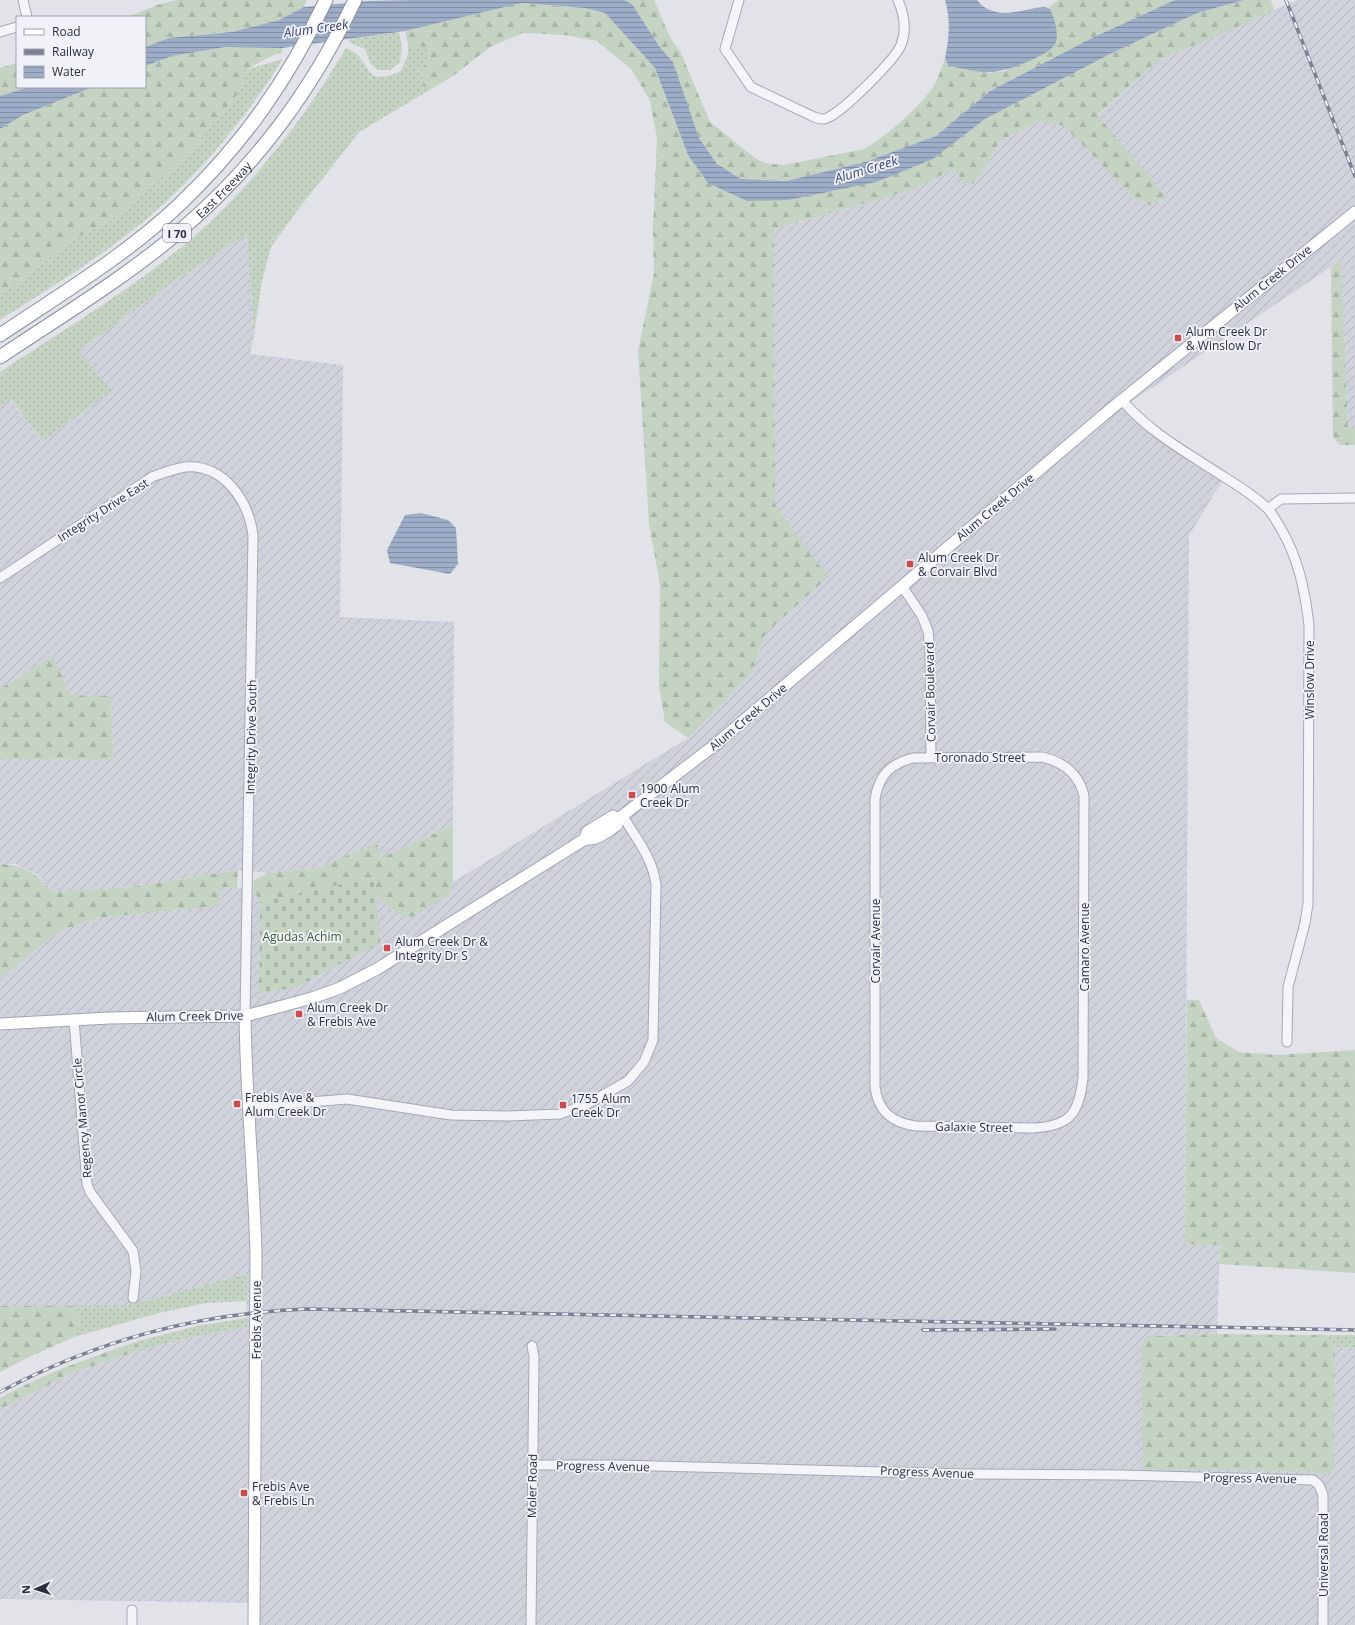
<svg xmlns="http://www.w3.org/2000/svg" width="1355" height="1625" viewBox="0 0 1355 1625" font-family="'Open Sans',sans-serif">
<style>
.industrial{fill:url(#industrial-furrows)}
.grass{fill:url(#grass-dots)}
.forest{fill:url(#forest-firs)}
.cemetery{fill:url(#cemetery-stones)}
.water{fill:url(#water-rules)}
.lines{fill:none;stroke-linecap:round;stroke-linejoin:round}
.minor-casing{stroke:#a6a9b3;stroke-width:11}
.major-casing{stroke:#a1a6b4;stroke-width:13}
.highway-casing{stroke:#898f9f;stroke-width:15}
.minor{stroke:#f4f5f8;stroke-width:9}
.major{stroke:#fff;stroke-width:11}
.highway{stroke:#fff;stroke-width:13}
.rail-casing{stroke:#7b8192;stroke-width:3.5}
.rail{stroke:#f1f2f7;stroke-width:2;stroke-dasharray:6;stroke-linecap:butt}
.poi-dot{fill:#c84d4f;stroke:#f1f2f7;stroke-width:1.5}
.labels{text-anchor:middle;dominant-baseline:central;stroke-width:3.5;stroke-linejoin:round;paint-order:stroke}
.shield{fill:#f1f2f7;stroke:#666a77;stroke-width:1}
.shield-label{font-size:11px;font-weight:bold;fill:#2a2f40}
.street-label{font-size:12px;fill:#2a2f40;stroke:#f1f2f7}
.poi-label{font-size:12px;fill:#2a2f40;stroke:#f1f2f7;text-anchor:start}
.park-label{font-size:12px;fill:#3a5b38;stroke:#f1f2f7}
.water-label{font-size:13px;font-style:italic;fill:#364972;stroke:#f1f2f7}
</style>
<defs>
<pattern id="industrial-furrows" width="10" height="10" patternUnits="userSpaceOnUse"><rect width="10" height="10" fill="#cfd2db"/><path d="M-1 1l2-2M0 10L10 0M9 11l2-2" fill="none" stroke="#b2b5bd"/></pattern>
<pattern id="grass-dots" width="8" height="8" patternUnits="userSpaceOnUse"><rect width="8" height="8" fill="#c5d3c3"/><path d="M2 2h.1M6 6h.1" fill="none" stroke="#a9b5a9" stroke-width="1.8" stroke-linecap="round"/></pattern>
<pattern id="forest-firs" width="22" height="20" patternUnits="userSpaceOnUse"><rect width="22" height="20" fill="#c5d3c3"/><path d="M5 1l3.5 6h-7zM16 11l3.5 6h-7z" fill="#a9b5a9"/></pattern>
<pattern id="cemetery-stones" width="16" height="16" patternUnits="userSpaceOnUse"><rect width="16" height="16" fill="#c5d3c3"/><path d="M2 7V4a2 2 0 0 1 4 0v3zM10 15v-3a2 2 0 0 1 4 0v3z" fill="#a9b5a9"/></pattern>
<pattern id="water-rules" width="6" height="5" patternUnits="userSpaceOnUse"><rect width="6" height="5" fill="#9eadc7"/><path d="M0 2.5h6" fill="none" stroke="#818da3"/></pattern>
</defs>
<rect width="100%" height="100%" fill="#e1e3e9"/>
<!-- industrial -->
<path class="industrial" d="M1297 0H1355V428H1348L1341 260 1125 406 1225 476 1189 536 1185 1244 1220 1245 1217 1334 1148 1336 1143 1468 1313 1471 1329 1475 1334 1471 1335 1347 1355 1348V1625H254V1603L0 1599V1409L75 1372 137 1351 188 1338 247 1327 246 1274 126 1306H0V979L56 933 96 918 219 906 220 887 253 889 260 902 259 993 380 943 376 896 402 917 449 895 453 882 688 738 752 673 765 634 827 577 775 505 774 229 915 189 949 171H957L975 183 1000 141 1039 121 1064 126 1133 197 1150 205 1168 198 1097 116 1159 60Z
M247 234 254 335 250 354 343 365 340 617 454 622 453 825 381 858 377 842 321 867 268 873 238 870 131 887 54 892 36 874 15 864H0V759L113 760 111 697 71 695 52 656 0 689V406L10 399 41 440 78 351 170 284Z"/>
<!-- grass -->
<path class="grass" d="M399 32 402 45 400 62 390 70H378L370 63 365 49 349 42 350 39Z
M408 45 427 47 429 55 422 69 423 85 428 91 359 132 297 211 271 247 262 281 254 335 247 234 170 284 78 351 112 391 42 441 11 399 0 406V372C69 326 151 278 211 221 264 170 309 111 346 48 374 58 360 90 401 71L408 55Z
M283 59C243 122 196 179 138 226 95 261 47 290 0 320V296L73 240 123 213 191 151 240 91 248 69Z
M246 1274 247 1301 206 1303 159 1313 74 1337C81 1327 82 1317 75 1306H126Z
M247 1318V1327L188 1338 137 1351 138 1345 135 1342 196 1326Z
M1325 1335H1355V1348L1335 1347Z"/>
<!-- forest -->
<path class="forest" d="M176 0H307L304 7 279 20 232 32 169 38 145 47V17H127L157 5Z
M624 0H654L670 37 681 53 710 122 755 158 765 163 784 165 864 149C886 137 924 104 936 82 939 75 942 66 945 59L949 66 989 73 1005 71 1054 20 1049 7 1059 0H1175L1094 37 990 91 936 136 865 162 786 181 741 179 717 164 699 138 673 62 659 46 632 4Z
M1244 0H1271L1274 11 1159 60 1097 115 1168 198 1150 205 1133 197 1064 126 1039 121 1000 141 975 183 964 184 957 172 949 171 915 189 774 229 775 505 828 577 765 634 752 673 688 738 665 722 659 687 660 585 649 524 638 351 654 273 653 228 657 138 650 101 632 70 597 41 565 35 523 33 490 47 453 76 428 91 423 85 422 69 429 55 427 47 408 45 405 31 522 3 585 8 605 13 655 68 688 155 747 201 933 159 985 119 1112 53 1197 13Z
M225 47 282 48V52L263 60 248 69 240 91 191 151 123 213 73 240 0 296V129L23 115 93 87H145V66L172 56Z
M17 63V87H29L0 96V68Z
M1341 259 1348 427 1355 428V445H1340L1333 437 1331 268Z
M52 656 71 695 111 696 113 760 0 759V689Z
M453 825V882L449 895 413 916 402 917 376 896 375 878 260 902 253 889 254 880 268 873 321 867 377 842 381 858Z
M0 864C26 864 36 875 54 892L131 887 238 870 237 888 220 887 219 906 96 918 56 933 0 979Z
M1187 1000H1199L1216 1038 1239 1052 1277 1055 1355 1050V1273L1219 1264 1220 1245 1185 1244Z
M0 1306H75L79 1313 80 1328 74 1337 27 1358 0 1372Z
M1217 1334 1325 1335 1335 1347 1334 1469 1329 1476 1313 1471 1143 1469 1141 1344 1148 1336Z
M135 1342 138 1345 137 1351 75 1372 0 1409V1398C42 1374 89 1358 135 1342Z"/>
<!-- cemetery -->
<path class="cemetery" d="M375 877 380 943 294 988 259 993 260 902Z"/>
<!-- water -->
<path class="water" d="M411 0H624L632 4 659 46 673 62 699 138 717 164 741 179 786 181 865 162 936 136 990 91 1094 37 1175 0H1244L1197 13 1112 53 985 119 933 159 876 182 788 200 747 201 708 183 688 155 655 68 605 13 585 8 522 3 405 31 282 48 225 47 172 56 145 66V47L169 38 232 32 279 20 304 7 369 1Z
M945 0H977C999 28 1038 0 1050 9 1054 17 1060 35 1055 44 1049 56 1004 72 991 72 978 73 962 68 949 66L945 59C949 38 951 21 945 0Z
M29 87H93L23 115 0 129V96Z
M421 513 448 520 456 528 458 564 450 574 390 563 387 550 405 515Z"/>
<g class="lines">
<defs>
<path id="minor" d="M23 0 27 17
M739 0 725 49 751 87 814 117C819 119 825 120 829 117 845 109 894 61 901 45 907 30 904 14 898 0
M0 32 17 27
M1122 400C1149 432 1186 452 1221 475 1237 485 1254 495 1268 509 1273 514 1276 521 1280 527 1298 557 1305 590 1309 625L1308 904 1305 923 1288 987 1287 1042
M1268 509 1281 499 1355 498
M0 578 152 477C163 473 173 469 185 467 224 464 249 501 253 536L245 1016
M902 586 922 616 928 631 930 650 931 758
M1042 757C1064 762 1079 774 1084 796L1083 1078C1079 1114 1070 1126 1033 1128L916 1126C893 1123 878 1112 875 1087V799C879 775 890 764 913 758Z
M74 1020 87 1184 90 1192 133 1251 136 1271 133 1298
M248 1107 347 1099 451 1115 507 1116 560 1114 587 1104 628 1081 644 1062 653 1040 656 885C653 858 636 839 623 816
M532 1465H616L962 1474 1120 1475 1313 1480 1319 1485 1323 1495V1625
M132 1625V1610
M531 1625 534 1357 532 1346"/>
<path id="major" d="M618 819 716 744 1112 408 1355 212
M585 839 587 832 613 816 618 819
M245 1016C246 1096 254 1175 256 1255L254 1625
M0 1024 109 1018 245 1016 312 998 340 988 377 969 585 839C597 841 608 831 617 825L618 819"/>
<g id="highway">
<path d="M0 335C61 294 126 255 179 205 243 144 288 80 326 0"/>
<path id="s1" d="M0 357C61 316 125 278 181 230 257 165 312 90 355 0"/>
</g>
</defs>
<!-- minor casing -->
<use href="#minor" class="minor-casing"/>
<!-- major casing -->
<use href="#major" class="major-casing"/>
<!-- highway casing -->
<use href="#highway" class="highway-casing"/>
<!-- minor -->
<use href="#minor" class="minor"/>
<!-- major -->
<use href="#major" class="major"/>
<!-- highway -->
<use href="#highway" class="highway"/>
<defs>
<path id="rail" d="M1286 0 1355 176
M923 1330 1055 1329
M0 1392C98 1340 195 1314 306 1309L1355 1330"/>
</defs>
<!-- rail casing -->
<use href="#rail" class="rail-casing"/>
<!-- rail -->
<use href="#rail" class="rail"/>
</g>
<!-- markers -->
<g class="poi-dot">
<rect x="1174" y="334" width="8" height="8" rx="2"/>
<rect x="906" y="560" width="8" height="8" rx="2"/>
<rect x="628" y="791" width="8" height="8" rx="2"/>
<rect x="383" y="944" width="8" height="8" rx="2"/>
<rect x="295" y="1010" width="8" height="8" rx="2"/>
<rect x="233" y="1100" width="8" height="8" rx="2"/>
<rect x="559" y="1101" width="8" height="8" rx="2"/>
<rect x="240" y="1489" width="8" height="8" rx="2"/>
</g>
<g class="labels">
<!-- shield labels -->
<rect class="shield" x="163" y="224" width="28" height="18" rx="3"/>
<g class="shield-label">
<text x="177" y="233">I 70</text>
</g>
<!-- street labels -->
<g class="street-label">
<text stroke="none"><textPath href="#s1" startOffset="280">East Freeway</textPath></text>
<text transform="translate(1272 278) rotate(-39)">Alum Creek Drive</text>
<text transform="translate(995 507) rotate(-40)">Alum Creek Drive</text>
<text transform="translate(103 510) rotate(-33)">Integrity Drive East</text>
<text transform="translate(1309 680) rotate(-90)">Winslow Drive</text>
<text transform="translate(930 692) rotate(-91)">Corvair Boulevard</text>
<text transform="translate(748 717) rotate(-40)">Alum Creek Drive</text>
<text transform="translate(251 737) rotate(-89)">Integrity Drive South</text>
<text x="980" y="757">Toronado Street</text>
<text transform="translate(875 941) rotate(-90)">Corvair Avenue</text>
<text transform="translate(1084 947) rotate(-90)">Camaro Avenue</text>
<text transform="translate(195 1016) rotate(-1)">Alum Creek Drive</text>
<text transform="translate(82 1118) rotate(-95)">Regency Manor Circle</text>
<text transform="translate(974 1127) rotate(1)">Galaxie Street</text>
<text transform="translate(256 1320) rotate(-90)">Frebis Avenue</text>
<text transform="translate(603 1466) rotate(1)">Progress Avenue</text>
<text transform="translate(927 1472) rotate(2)">Progress Avenue</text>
<text transform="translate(1250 1478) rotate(1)">Progress Avenue</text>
<text transform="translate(532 1486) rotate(-89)">Moler Road</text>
<text transform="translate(1323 1555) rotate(-90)">Universal Road</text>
</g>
<!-- poi labels -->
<g class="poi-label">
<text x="1186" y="331">Alum Creek Dr<tspan x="1186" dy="14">&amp; Winslow Dr</tspan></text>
<text x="918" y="557">Alum Creek Dr<tspan x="918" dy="14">&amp; Corvair Blvd</tspan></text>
<text x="640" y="788">1900 Alum<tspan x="640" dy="14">Creek Dr</tspan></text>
<text x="395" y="941">Alum Creek Dr &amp;<tspan x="395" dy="14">Integrity Dr S</tspan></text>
<text x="307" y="1007">Alum Creek Dr<tspan x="307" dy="14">&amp; Frebis Ave</tspan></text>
<text x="245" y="1097">Frebis Ave &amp;<tspan x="245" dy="14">Alum Creek Dr</tspan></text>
<text x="571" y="1098">1755 Alum<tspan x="571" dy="14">Creek Dr</tspan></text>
<text x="252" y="1486">Frebis Ave<tspan x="252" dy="14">&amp; Frebis Ln</tspan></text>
</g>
<!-- park labels -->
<g class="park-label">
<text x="302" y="936">Agudas Achim</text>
</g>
<!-- water labels -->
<g class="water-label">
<text transform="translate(316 28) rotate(-8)">Alum Creek</text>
<text transform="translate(866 169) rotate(-17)">Alum Creek</text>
</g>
</g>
<!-- legend -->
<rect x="16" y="16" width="130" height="72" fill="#f1f2f7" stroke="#a1a4ae"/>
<rect x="24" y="29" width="20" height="6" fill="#ffffff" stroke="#a1a4ae"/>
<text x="52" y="36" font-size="12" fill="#2a2f40">Road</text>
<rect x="24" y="49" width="20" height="6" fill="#7b8192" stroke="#a1a4ae"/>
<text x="52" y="56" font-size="12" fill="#2a2f40">Railway</text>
<rect x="24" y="66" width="20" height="12" fill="url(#water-rules)" stroke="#a1a4ae"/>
<text x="52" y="76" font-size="12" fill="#2a2f40">Water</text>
<!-- north arrow -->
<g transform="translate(36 1589) rotate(267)" stroke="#f1f2f7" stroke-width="3" paint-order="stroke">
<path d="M0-3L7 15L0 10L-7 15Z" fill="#2a2f40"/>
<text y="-6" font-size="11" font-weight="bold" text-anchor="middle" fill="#2a2f40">N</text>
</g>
</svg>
